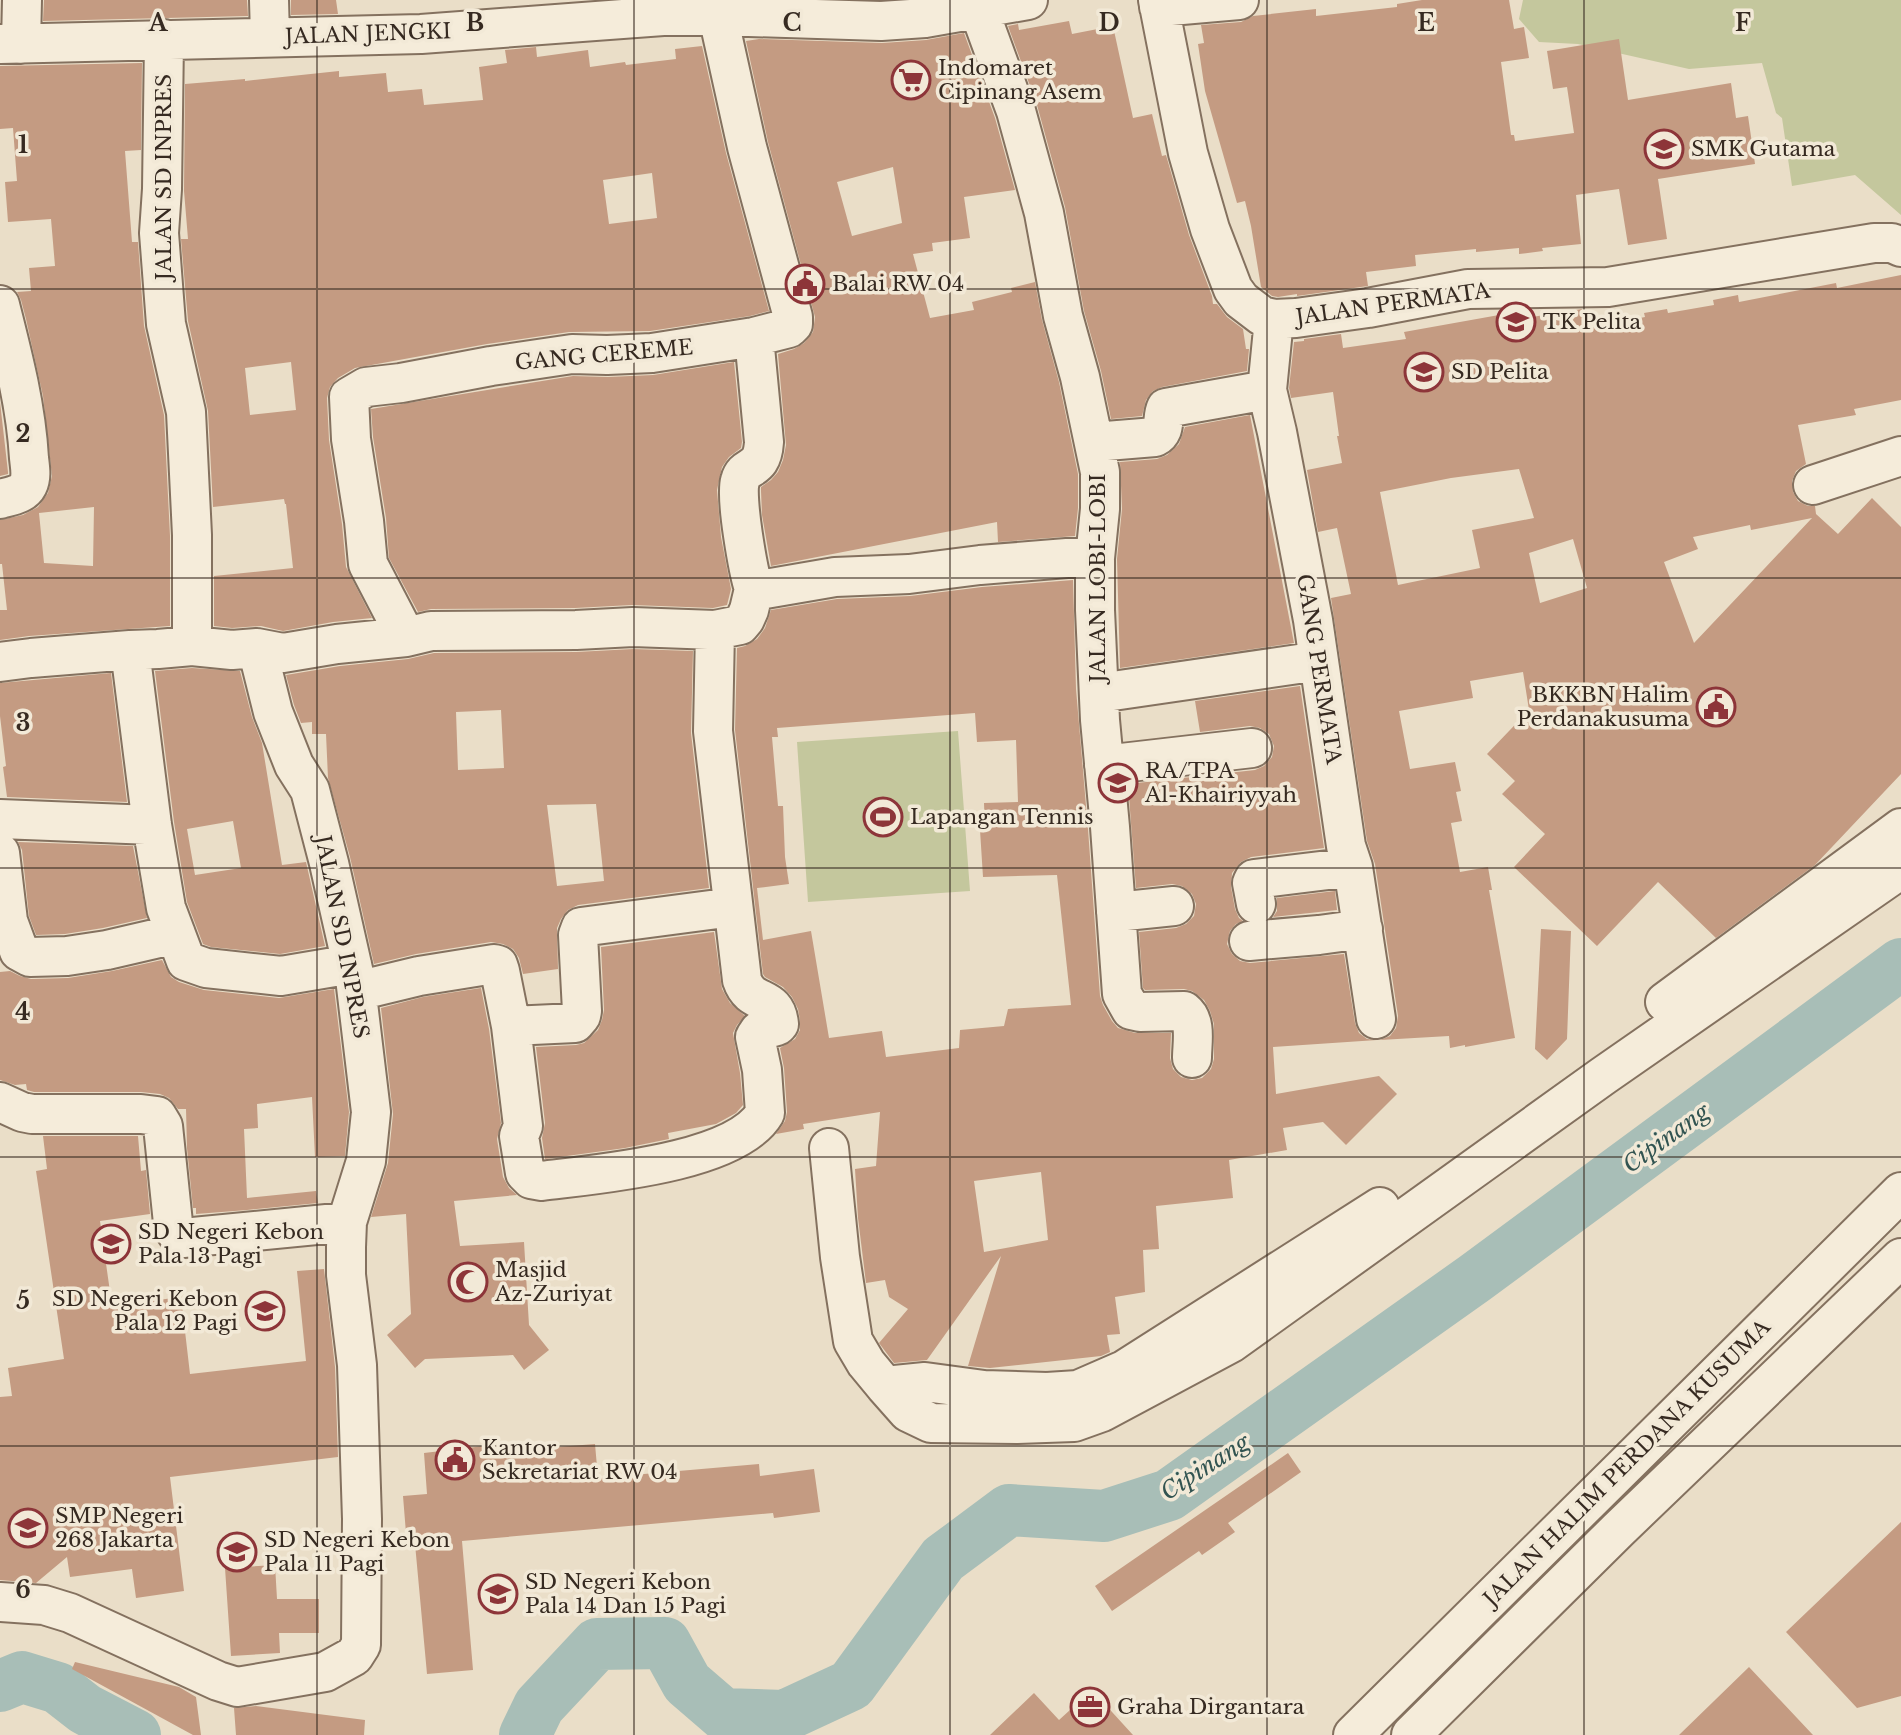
<svg xmlns="http://www.w3.org/2000/svg" width="1901" height="1735" viewBox="0 0 1901 1735" font-family="'Libre Baskerville',serif">
<style>
.green{fill:#c4c79d}
.lines{fill:none;stroke-linecap:round;stroke-linejoin:round}
.river{stroke:#a8beb7;stroke-width:52}
.building{fill:#c49b82;fill-rule:evenodd}
.minor-casing{stroke:#84715f;stroke-width:42}
.minor{stroke:#f5ecda;stroke-width:38}
.grid{fill:none;stroke:#362a21;stroke-width:2;stroke-opacity:0.55}
.labels{text-anchor:middle;dominant-baseline:central;stroke-width:7;stroke-linejoin:round;paint-order:stroke}
.street-label{font-size:21px;fill:#362a21;stroke:#f2e9d7}
.poi-label{font-size:21px;fill:#362a21;stroke:#f2e9d7;text-anchor:start}
.water-label{font-size:23px;font-style:italic;fill:#325451;stroke:#f2e9d7}
.grid-label{font-size:23px;text-anchor:middle;font-weight:bold;fill:#362a21;stroke:#f2e9d7;stroke-width:7;stroke-linejoin:round;paint-order:stroke}
</style>
<rect width="100%" height="100%" fill="#eadec8"/>
<!-- green -->
<path class="green" d="M1523 0H1901V215L1855 175 1792 186 1782 118 1776 113 1762 63 1689 69 1578 44 1539 42 1519 19Z
M958 731 970 891 808 902 797 742Z"/>
<g class="lines">
<!-- river -->
<path class="river" d="M0 1686 22 1677 58 1688 85 1709 135 1735
M525 1735 539 1706 597 1644 665 1643 687 1683 723 1714 784 1716 851 1685 943 1559 1009 1510 1104 1516 1169 1495 1475 1278 1901 964"/>
</g>
<!-- building -->
<path class="building" d="M44 0H247L248 16 43 21Z
M291 0H336L338 14 291 15Z
M1422 0H1509L1514 29 1524 27 1529 58 1501 62 1511 135H1514L1515 141 1574 133 1567 87 1553 89 1547 51 1619 39 1628 100 1731 83 1736 118 1748 116 1755 164 1658 179 1667 239 1628 245 1619 189 1576 195 1581 244 1542 248 1543 251 1519 254V248L1476 252V249L1415 255 1416 266 1366 272 1368 286 1297 296V294L1278 297 1272 296 1261 287 1251 226 1245 201 1237 203 1205 91 1198 44 1204 43 1201 25 1241 22 1253 16 1316 9V16L1397 7V4Z
M1069 21 1072 34 1113 26 1133 118 1152 114 1162 156 1166 155 1189 235 1212 296 1213 304H1217L1227 317 1243 329 1246 349H1249L1247 371 1162 387 1153 391 1146 400 1142 416 1111 419 1101 371 1084 311 1065 207 1037 105 1008 26 1018 24 1019 30Z
M964 33 995 118 1015 190 964 197 970 238 932 243 933 251 913 254 930 318 974 310 972 302 1012 292 1011 288 1035 282 1042 320 1059 382 1078 474V508L1075 536 998 542 997 522 771 566 762 515 761 491V487L771 480 778 472 783 460 786 445 778 354 794 349 804 343 813 332 815 317 768 142 746 41 759 39 882 43 926 40ZM893 167 902 223 852 236 837 182Z
M702 46 726 153 769 311 750 316 650 331 569 332 487 344 355 368 338 378 330 387 327 398 329 440 342 524 346 567 372 618 333 622 283 631 261 626 232 628 214 626V576L293 568 286 504H285L284 499 213 507 208 411 188 321 181 239H188L184 191 185 84 245 79V81L339 71V77L386 73 388 92 422 89 424 105 483 100 479 67 507 63 505 50 536 47 537 57 588 50 590 67 625 62 626 65 676 59 675 49ZM652 173 657 218 609 224 603 180ZM291 362 296 410 250 415 245 368Z
M142 63 141 150 125 151 132 242H138L144 326 164 415 170 536V626L29 636 0 640V610H7L2 564H0V520L23 515 38 507 48 493 52 476 43 396 26 319 21 300 17 292 31 291 29 268 55 266 51 219 8 222 5 182 17 181 13 128 0 129V66ZM94 507 93 566 44 563 39 513Z
M1901 275V400L1854 409 1856 415 1798 425 1806 464 1796 471 1792 481 1793 492 1798 501 1808 506H1815L1816 514 1838 534 1872 498 1901 527V774L1815 865 1716 938 1658 882 1597 946 1514 867 1545 834 1502 794 1515 781 1487 754 1529 710 1523 672 1470 681 1473 698 1399 711 1410 769 1455 762 1461 791 1456 792 1462 821 1451 823 1460 872 1488 867 1492 890H1489L1515 1038 1465 1047V1045L1450 1048 1449 1036 1380 1040 1390 1036 1396 1028 1398 1016 1375 864 1367 841 1331 598 1351 594 1337 528 1318 532 1307 470 1342 463 1337 436H1339L1333 392 1291 398 1289 388 1294 342 1304 341V339L1341 334 1343 348 1406 339 1404 332 1499 315 1498 313 1517 310H1531L1532 317 1582 309 1585 329 1645 317 1644 313 1667 309 1668 313 1714 305 1713 300 1738 295 1739 302 1836 283 1837 288ZM1519 469 1534 518 1472 530 1480 568 1398 585 1380 492 1451 478ZM1812 518 1764 569 1694 643 1664 562 1698 549 1693 537 1750 525 1751 530ZM1573 539 1587 588 1540 603 1529 553Z
M734 362 742 442 741 448 729 457 722 467 717 490 721 537 731 589 727 605 713 608 632 605 575 608 431 609 418 612 389 558 386 518 373 437 371 409 573 376 608 377 653 375Z
M0 402 8 472V474L0 476Z
M1250 415 1294 643 1120 668 1117 559 1122 509 1120 462 1157 459 1167 455 1179 444 1185 427Z
M1073 580 1076 689 1088 829 1100 996 1103 1005 1112 1021 1118 1028 1135 1033H1171L1170 1058 1173 1069 1181 1077 1192 1080 1202 1078 1211 1069 1214 1059V1024L1210 1011 1204 1000 1192 991 1184 989 1145 990 1143 988 1139 932 1176 928 1186 924 1194 916 1196 904 1192 894 1182 886 1172 884 1136 888 1128 784 1255 770 1264 766 1272 757 1274 746 1269 734 1260 728 1250 726 1200 732 1195 701 1300 686 1324 848 1251 857 1241 862 1232 873 1231 887 1235 909 1239 918 1243 921 1236 924 1230 931 1227 944 1232 954 1240 961 1250 963 1344 954 1355 1023 1359 1033 1367 1039 1377 1040 1273 1047 1276 1094 1379 1076 1397 1094 1346 1145 1323 1122 1283 1128 1287 1150 1229 1160 1233 1198 1156 1206 1159 1249 1143 1250 1145 1292 1115 1297 1120 1334 1107 1335 1110 1352 1101 1356 990 1368 968 1366 1001 1256 927 1360 894 1363 879 1343 908 1309 889 1297 885 1280 866 1283 858 1218 855 1169 876 1166 880 1112 803 1124 804 1129 776 1134 785 1121 787 1112 784 1068 780 1048 795 1039 800 1030V1020L798 1009 792 997 783 987 765 977 763 974 735 730 737 648 745 646 757 639 765 628 771 610 837 599 910 596 982 587ZM975 713 977 742 1016 740 1018 802 984 803 985 830H980L983 877 1057 875 1071 1005 1008 1009 1004 1026 960 1030 959 1048 886 1057 882 1031 829 1038 811 931 763 940 757 888 789 884 785 857 783 806H778L772 737H778L777 728ZM1041 1172 1048 1240 984 1252 974 1181Z
M633 649 693 651 691 733 709 888 578 905 568 910 561 919 557 928 558 969 523 974 519 958 513 949 503 944 491 942 416 954 374 964 350 857 328 778 326 734H312V722L301 723 294 705 286 675 340 666 408 659 434 653 576 652ZM501 710 504 768 458 770 456 712ZM596 804 604 881 557 886 547 805Z
M192 668 240 671 252 717 262 743 282 865 306 862 325 946 280 954 211 947 203 944 187 902 174 822 155 671ZM233 821 241 868 195 875 187 829Z
M111 673 127 802 7 797 3 767 6 766 0 716V683Z
M18 842 133 846 147 918 103 928 65 934 36 935 29 916 22 850Z
M1335 891 1337 910 1273 917 1277 911V898Z
M1541 929 1571 931 1567 1039 1547 1060 1535 1049Z
M714 932 722 989 730 1003 745 1016 737 1025 733 1033 740 1073 743 1105 736 1113 716 1124 668 1133 669 1139 625 1148 545 1159 542 1138 545 1123 536 1047 576 1045 584 1043 598 1030 602 1020 604 1010 601 947Z
M162 960 171 977 179 982 204 990 279 998 334 989 349 1112 345 1156 315 1157 312 1097 257 1104 258 1128 244 1129 247 1198 316 1191 318 1203 247 1210V1205V1210L196 1214V1208H193L187 1148 186 1109H178L169 1098 160 1094 141 1092H34L27 1090 26 1084 15 1085 0 1080V972L10 971 20 976 31 979 68 978 112 971Z
M481 988 489 1029 501 1123 497 1139 503 1177 509 1188 517 1195 454 1201 460 1246 524 1242 529 1325 549 1350 524 1370 513 1355 425 1359 415 1368 387 1335 411 1314 406 1214 371 1217 388 1163 393 1114 381 1008 423 997Z
M43 1136H138L141 1171 146 1170 150 1214 100 1221 112 1306 181 1297 190 1374 306 1361 297 1271 324 1269 335 1367 338 1457 170 1477 184 1591 136 1598 132 1569 70 1577 67 1557 36 1583 0 1580V1397L12 1396 8 1368 64 1359 36 1171 47 1169Z
M595 1444 598 1478 759 1464 760 1476 814 1469 820 1512 774 1518 773 1513 462 1541 473 1670 427 1674 414 1533H406L403 1496 427 1494 424 1453 484 1446 485 1453Z
M1288 1453 1301 1472 1228 1523 1235 1532 1202 1555 1199 1551 1112 1611 1095 1586Z
M1901 1522V1696L1857 1708 1786 1632Z
M275 1565 277 1599H319V1633H279L280 1653 231 1656 225 1568Z
M75 1662 179 1687 196 1697 201 1735H193L72 1669Z
M1749 1667 1813 1735H1679Z
M1092 1690 1133 1735H990L1034 1693 1059 1720Z
M256 1706 365 1720 364 1735H236L234 1708Z"/>
<g class="lines">
<defs>
<path id="minor" d="M269 0 270 36
M979 0V10L1016 111 1044 213 1063 316 1080 377 1100 472V509L1095 558V610L1100 720 1110 827 1122 994 1131 1010 1140 1012 1184 1011C1197 1021 1192 1043 1192 1058
M1158 0 1188 153 1210 229 1233 289 1241 300 1262 316 1274 319 1296 318 1368 308 1468 289 1608 287 1874 243H1892L1901 247
M1159 7 1239 0
M164 39 162 189 159 233 166 324 186 412 192 535V646
M0 44 421 34 663 16H718L881 21 925 18 1028 0
M21 44 22 0
M0 305C13 356 26 406 29 458 30 467 32 477 28 485 23 495 10 496 0 499
M1274 319 1267 390 1277 432 1313 620 1346 846 1353 867 1376 1019
M754 337 764 442C762 474 745 462 740 481 735 497 748 571 754 589
M1094 442 1155 437C1167 431 1161 418 1166 408L1267 390
M1813 485 1901 456
M406 637 368 564 364 521 351 439 349 397 366 387 401 383 491 366 572 354 607 355 652 353 754 337 789 328 793 324V317L747 147 718 16
M130 650 152 825 166 908 186 961 206 968 281 976 352 964
M0 662 31 658 130 650 158 649 192 646 232 650 257 648 283 653 337 644 406 637 431 631 576 630 633 627 715 630 740 625 745 619 749 610 754 589H765L835 577 909 574 980 565 1067 558H1095
M1099 693 1319 661
M1104 765 1252 748
M0 819 152 825
M0 853 8 921 19 951 30 957 67 956 107 950 176 934
M1256 904 1252 883 1254 879 1353 867
M1116 912 1174 906
M1249 941 1319 935 1363 929
M357 991 419 976 494 964 498 965 500 971 511 1026 575 1023 581 1016 582 1011 578 935 581 927 733 907
M1665 1002 1901 828
M511 1026 523 1126 519 1136 525 1173 531 1179 542 1181C597 1174 736 1163 765 1113L762 1070 755 1037 759 1031 777 1026 779 1024C776 993 751 1007 742 980L713 731 715 630
M0 1102 22 1112 32 1114H141L157 1116 163 1126 173 1223C175 1231 176 1235 183 1238L347 1222
M829 1148 840 1257 853 1341 866 1363 885 1386 908 1412 931 1423 1017 1424 1074 1422 1102 1412 1231 1343 1603 1076 1901 869
M885 1386 925 1382 984 1390 1047 1392 1078 1390 1124 1370 1380 1207
M0 1602 44 1605 70 1613 218 1681 237 1687 325 1672 354 1656 361 1645 362 1519 357 1365 346 1275V1247L347 1222 366 1161 371 1112 355 978 329 863 310 790 294 765 273 712 257 648
M1353 1735 1901 1192
M1411 1735 1618 1530 1901 1258"/>
</defs>
<!-- minor casing -->
<use href="#minor" class="minor-casing"/>
<!-- minor -->
<use href="#minor" class="minor"/>
</g>
<!-- grid -->
<path class="grid" d="M317 0V1735M634 0V1735M950 0V1735M1267 0V1735M1584 0V1735M0 289H1901M0 578H1901M0 868H1901M0 1157H1901M0 1446H1901"/>
<!-- icons -->
<defs>
<symbol id="supermarket-ring" viewBox="-11 -11 22 22"><circle r="9.5" fill="#f2e9d7" stroke="#8d3539" stroke-width="1.5"/><path d="M-6-5.5h2.5l.6 2H6L4.5 2H-2.5L-4.4-4H-6ZM-1.5 3.2a1.3 1.3 0 1 0 .1 0ZM3 3.2a1.3 1.3 0 1 0 .1 0Z" fill="#8d3539"/></symbol>
<symbol id="school-ring" viewBox="-11 -11 22 22"><circle r="9.5" fill="#f2e9d7" stroke="#8d3539" stroke-width="1.5"/><path d="M0-5L7-2L0 1L-7-2ZM-4 1L0 2.5L4 1V4Q0 6-4 4Z" fill="#8d3539"/></symbol>
<symbol id="civic-ring" viewBox="-11 -11 22 22"><circle r="9.5" fill="#f2e9d7" stroke="#8d3539" stroke-width="1.5"/><path d="M-.6-6.5H3V-4.5H.6V-3L4-1V1h2V6H-6V1h2V-1L-.6-3ZM-1.2 2.5V6h2.4V2.5Z" fill="#8d3539"/></symbol>
<symbol id="stadium-ring" viewBox="-11 -11 22 22"><circle r="9.5" fill="#f2e9d7" stroke="#8d3539" stroke-width="1.5"/><path d="M0-5a6.5 5 0 1 0 0 10a6.5 5 0 1 0 0-10ZM-3.5-1.8h7v3.6h-7Z" fill="#8d3539"/></symbol>
<symbol id="mosque-ring" viewBox="-11 -11 22 22"><circle r="9.5" fill="#f2e9d7" stroke="#8d3539" stroke-width="1.5"/><path d="M3.5-4.9A6 6 0 1 0 3.5 4.9A5 5 0 1 1 3.5-4.9Z" fill="#8d3539"/></symbol>
<symbol id="office-ring" viewBox="-11 -11 22 22"><circle r="9.5" fill="#f2e9d7" stroke="#8d3539" stroke-width="1.5"/><path d="M-6-3h4V-5.5h4V-3h4V5H-6ZM-1-4.5V-3h2v-1.5ZM-6 0V1H6V0Z" fill="#8d3539"/></symbol>
</defs>
<g fill-rule="evenodd">
<use href="#supermarket-ring" x="889" y="58" width="44" height="44"/>
<use href="#school-ring" x="1642" y="127" width="44" height="44"/>
<use href="#civic-ring" x="783" y="262" width="44" height="44"/>
<use href="#school-ring" x="1494" y="300" width="44" height="44"/>
<use href="#school-ring" x="1402" y="350" width="44" height="44"/>
<use href="#civic-ring" x="1694" y="685" width="44" height="44"/>
<use href="#school-ring" x="1096" y="761" width="44" height="44"/>
<use href="#stadium-ring" x="861" y="795" width="44" height="44"/>
<use href="#school-ring" x="89" y="1222" width="44" height="44"/>
<use href="#mosque-ring" x="446" y="1260" width="44" height="44"/>
<use href="#school-ring" x="243" y="1289" width="44" height="44"/>
<use href="#civic-ring" x="433" y="1438" width="44" height="44"/>
<use href="#school-ring" x="6" y="1506" width="44" height="44"/>
<use href="#school-ring" x="215" y="1530" width="44" height="44"/>
<use href="#school-ring" x="476" y="1572" width="44" height="44"/>
<use href="#office-ring" x="1068" y="1685" width="44" height="44"/>
</g>
<g class="labels">
<!-- street labels -->
<g class="street-label">
<text transform="translate(368 34) rotate(-2)">JALAN JENGKI</text>
<text transform="translate(164 177) rotate(-90)">JALAN SD INPRES</text>
<text transform="translate(1393 304) rotate(-8)">JALAN PERMATA</text>
<text transform="translate(604 355) rotate(-5)">GANG CEREME</text>
<text transform="translate(1098 578) rotate(-90)">JALAN LOBI-LOBI</text>
<text transform="translate(1319 669) rotate(81)">GANG PERMATA</text>
<text transform="translate(342 937) rotate(79)">JALAN SD INPRES</text>
<text transform="translate(1627 1463) rotate(-45)">JALAN HALIM PERDANA KUSUMA</text>
</g>
<!-- poi labels -->
<g class="poi-label">
<text x="938" y="68">Indomaret<tspan x="938" dy="24">Cipinang Asem</tspan></text>
<text x="1691" y="149">SMK Gutama</text>
<text x="832" y="284">Balai RW 04</text>
<text x="1543" y="322">TK Pelita</text>
<text x="1451" y="372">SD Pelita</text>
<text x="1689" y="695" text-anchor="end">BKKBN Halim<tspan x="1689" dy="24">Perdanakusuma</tspan></text>
<text x="1145" y="771">RA/TPA<tspan x="1145" dy="24">Al-Khairiyyah</tspan></text>
<text x="910" y="817">Lapangan Tennis</text>
<text x="138" y="1232">SD Negeri Kebon<tspan x="138" dy="24">Pala 13 Pagi</tspan></text>
<text x="495" y="1270">Masjid<tspan x="495" dy="24">Az-Zuriyat</tspan></text>
<text x="238" y="1299" text-anchor="end">SD Negeri Kebon<tspan x="238" dy="24">Pala 12 Pagi</tspan></text>
<text x="482" y="1448">Kantor<tspan x="482" dy="24">Sekretariat RW 04</tspan></text>
<text x="55" y="1516">SMP Negeri<tspan x="55" dy="24">268 Jakarta</tspan></text>
<text x="264" y="1540">SD Negeri Kebon<tspan x="264" dy="24">Pala 11 Pagi</tspan></text>
<text x="525" y="1582">SD Negeri Kebon<tspan x="525" dy="24">Pala 14 Dan 15 Pagi</tspan></text>
<text x="1117" y="1707">Graha Dirgantara</text>
</g>
<!-- water labels -->
<g class="water-label">
<text transform="translate(1666 1138) rotate(-36)">Cipinang</text>
<text transform="translate(1205 1467) rotate(-33)">Cipinang</text>
</g>
</g>
<g class="grid-label">
<text x="158" y="31">A</text>
<text x="475" y="31">B</text>
<text x="792" y="31">C</text>
<text x="1109" y="31">D</text>
<text x="1426" y="31">E</text>
<text x="1743" y="31">F</text>
<text x="23" y="153">1</text>
<text x="23" y="442">2</text>
<text x="23" y="731">3</text>
<text x="23" y="1020">4</text>
<text x="23" y="1309">5</text>
<text x="23" y="1598">6</text>
</g>
</svg>
